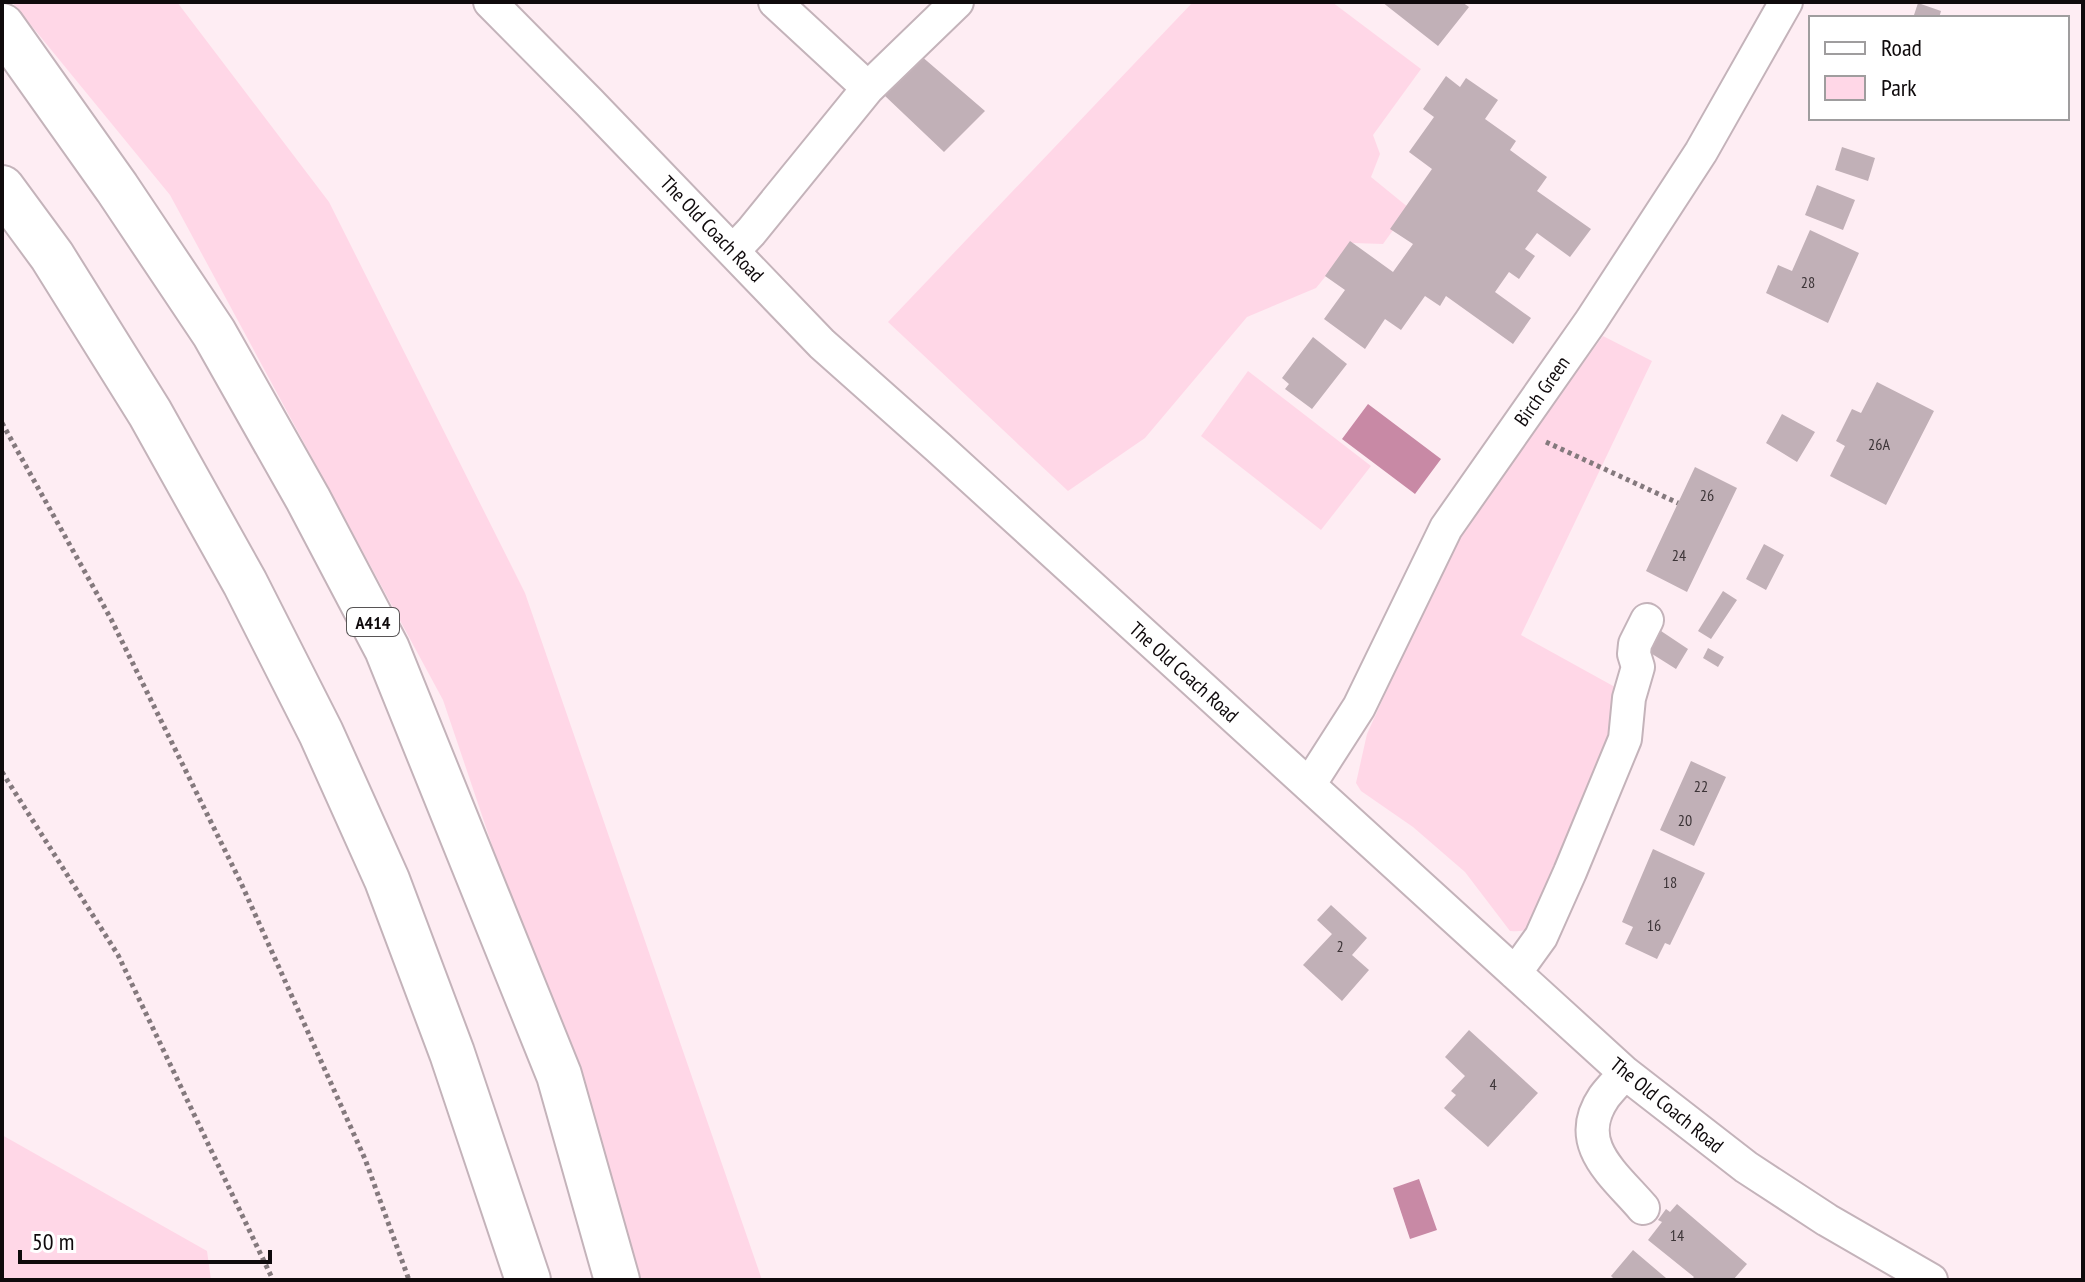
<svg xmlns="http://www.w3.org/2000/svg" width="2085" height="1282" viewBox="0 0 2085 1282" font-family="'PT Sans Narrow',sans-serif">
<style>
.green{fill:#ffd7e7}
.water{fill:#c889a5}
.building{fill:#c1b0b7}
.lines{fill:none;stroke-linecap:round;stroke-linejoin:round}
.minor-casing{stroke:#c4b3ba;stroke-width:36}
.highway-casing{stroke:#c4b3ba;stroke-width:48}
.path{stroke:#84797d;stroke-width:5;stroke-dasharray:4 4;stroke-linecap:butt}
.minor{stroke:#fff;stroke-width:32}
.highway{stroke:#fff;stroke-width:44}
.labels{text-anchor:middle;dominant-baseline:central;stroke-width:8;stroke-linejoin:round;paint-order:stroke}
.number-label{font-size:16px;fill:#3c3437}
.shield{fill:#fff;stroke:#575455;stroke-width:2}
.shield-label{font-size:18px;font-weight:bold;fill:#0f0a0c}
.street-label{font-size:20px;fill:#0f0a0c;stroke:#fff}
</style>
<rect width="100%" height="100%" fill="#feedf3"/>
<!-- green -->
<path class="green" d="M12 2H177L329 202 525 593 762 1280H639L443 700 170 195Z
M1193 2H1332L1421 69 1373 135 1380 154 1371 177 1409 208 1383 244 1353 243 1316 288 1247 317 1145 438 1068 491 888 322Z
M1603 336 1652 361 1521 635 1624 692 1539 917C1528 930 1527 932 1510 931L1465 872 1413 827 1361 791 1356 783 1367 734 1451 548 1478 506Z
M1248 371 1371 466 1321 530 1201 436Z
M2 1135 207 1251 211 1280H2Z"/>
<!-- water -->
<path class="water" d="M1368 404 1441 459 1415 494 1342 439Z
M1419 1179 1437 1230 1410 1239 1393 1188Z"/>
<!-- building -->
<path class="building" d="M1382 2H1462L1469 7 1438 46Z
M1918 3 1941 11 1939 18H1913Z
M920 55 985 111 944 152 884 95Z
M1446 76 1460 87 1466 78 1498 100 1485 119 1516 141 1510 150 1547 177 1537 191 1591 229 1570 257 1537 233 1525 249 1535 256 1519 279 1509 272 1495 292 1531 318 1513 344 1446 296 1440 306 1425 296 1401 330 1385 319 1365 349 1324 319 1345 290 1325 276 1350 241 1393 272 1413 244 1390 229 1432 169 1409 152 1434 117 1423 109Z
M1842 147 1875 158 1868 181 1835 170Z
M1817 185 1855 200 1843 230 1805 215Z
M1810 230 1859 253 1828 323 1766 293 1778 265 1792 271Z
M1313 337 1347 364 1312 409 1285 389 1289 384 1282 378Z
M1877 382 1934 411 1886 505 1830 476 1845 446 1836 441 1852 409 1861 413Z
M1782 414 1815 432 1797 462 1766 443Z
M1695 467 1737 488 1687 592 1646 571Z
M1764 544 1784 555 1766 590 1746 579Z
M1723 591 1737 600 1711 639 1698 631Z
M1661 631 1688 649 1676 669 1649 652Z
M1708 648 1724 657 1718 667 1703 658Z
M1691 761 1726 777 1694 846 1660 830Z
M1653 849 1705 873 1670 945 1665 943 1657 959 1625 944 1633 927 1622 922Z
M1331 905 1367 938 1352 955 1369 970 1342 1001 1303 965 1332 934 1317 920Z
M1469 1030 1538 1093 1488 1147 1444 1108 1456 1095 1451 1091 1465 1076 1445 1057Z
M1677 1204 1747 1264 1733 1280H1691L1694 1277 1648 1240 1662 1222 1658 1220 1666 1209 1670 1212Z
M1633 1250 1666 1278 1665 1280H1615L1611 1276Z"/>
<g class="lines">
<defs>
<path id="minor" d="M490 2 589 102 822 344 939 448 1625 1073 1746 1167 1827 1220 1931 1280
M775 2 868 88
M733 251 751 232 868 88 957 2
M1309 785 1359 707 1446 528 1591 321 1701 152 1786 2
M1515 973 1541 937 1570 872 1625 739 1629 698 1638 667 1634 654 1635 644 1647 620
M1625 1073C1618 1081 1610 1089 1604 1097 1572 1144 1614 1174 1643 1208"/>
<path id="highway" d="M2 26 117 188 214 333 308 499 387 649 559 1075 617 1280
M2 188 52 256 150 413 245 583 321 733 387 880 452 1053 528 1280"/>
</defs>
<!-- minor casing -->
<use href="#minor" class="minor-casing"/>
<!-- highway casing -->
<use href="#highway" class="highway-casing"/>
<!-- path -->
<path class="path" d="M2 423 111 619 241 883 365 1159 409 1280
M1546 442 1678 503
M2 772 118 955 273 1280"/>
<!-- minor -->
<use href="#minor" class="minor"/>
<!-- highway -->
<use href="#highway" class="highway"/>
</g>
<g class="labels">
<!-- number labels -->
<g class="number-label">
<text x="1808" y="282">28</text>
<text x="1879" y="444">26A</text>
<text x="1707" y="495">26</text>
<text x="1679" y="555">24</text>
<text x="1701" y="786">22</text>
<text x="1685" y="820">20</text>
<text x="1670" y="882">18</text>
<text x="1654" y="925">16</text>
<text x="1340" y="946">2</text>
<text x="1493" y="1084">4</text>
<text x="1677" y="1235">14</text>
</g>
<!-- shield labels -->
<rect class="shield" x="347" y="608" width="52" height="28" rx="6"/>
<g class="shield-label">
<text x="373" y="622">A414</text>
</g>
<!-- street labels -->
<g class="street-label">
<text transform="translate(712 229) rotate(46)">The Old Coach Road</text>
<text transform="translate(1542 391) rotate(-55)">Birch Green</text>
<text transform="translate(1184 672) rotate(42)">The Old Coach Road</text>
<text transform="translate(1667 1105) rotate(39)">The Old Coach Road</text>
</g>
</g>
<!-- border -->
<rect width="2085" height="1282" fill="none" stroke="#0f0a0c" stroke-width="8"/>
<!-- legend -->
<rect x="1809" y="16" width="260" height="104" fill="#ffffff" stroke="#9f9d9e" stroke-width="2"/>
<rect x="1825" y="42" width="40" height="12" fill="#ffffff" stroke="#9f9d9e" stroke-width="2"/>
<text x="1881" y="56" font-size="24" fill="#0f0a0c">Road</text>
<rect x="1825" y="76" width="40" height="24" fill="#ffd7e7" stroke="#9f9d9e" stroke-width="2"/>
<text x="1881" y="96" font-size="24" fill="#0f0a0c">Park</text>
<!-- scale -->
<path d="M20 1250v12h250v-12" fill="none" stroke="#0f0a0c" stroke-width="4"/>
<text x="32" y="1250" font-size="24" fill="#0f0a0c" stroke="#ffffff" stroke-width="6" paint-order="stroke">50 m</text>
</svg>
